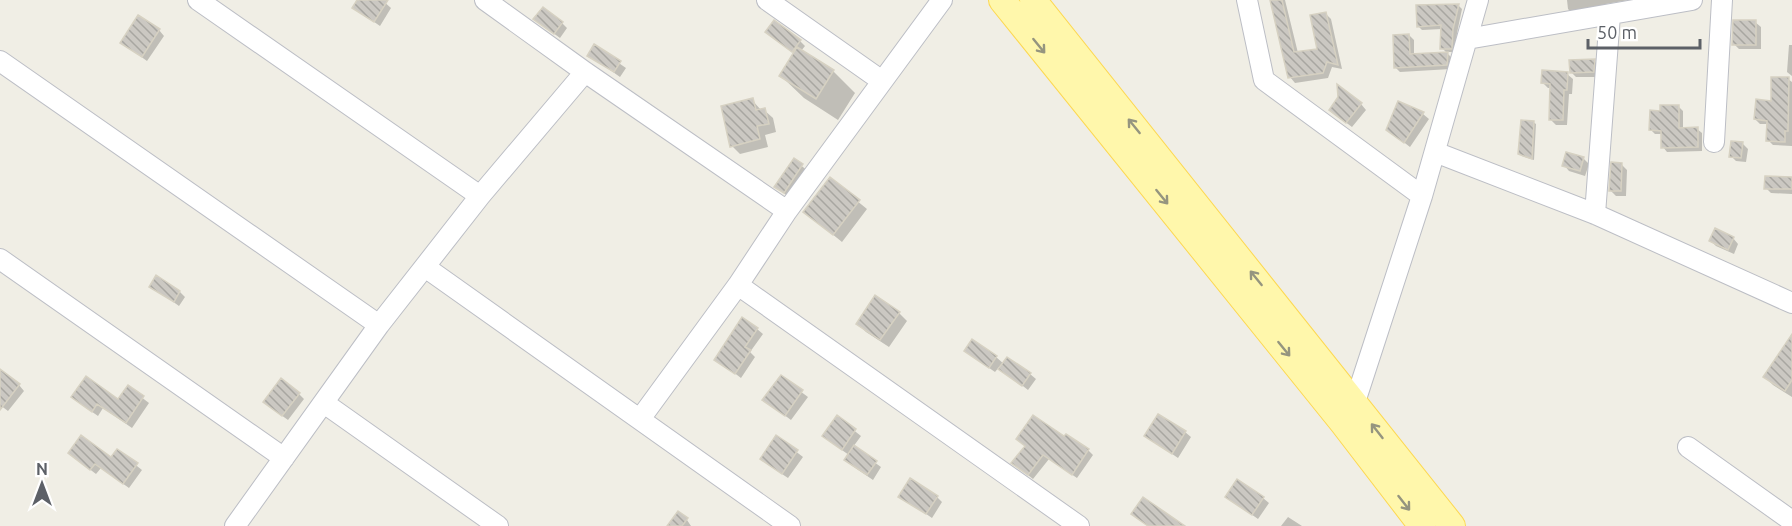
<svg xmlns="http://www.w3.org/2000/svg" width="1792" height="526" viewBox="0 0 1792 526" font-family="Ubuntu,sans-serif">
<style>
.shadow{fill:#0003}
.building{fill:url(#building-back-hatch);stroke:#d6d1c2;stroke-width:1.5}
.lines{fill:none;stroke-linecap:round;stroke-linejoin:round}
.minor-casing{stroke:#bcbec5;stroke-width:22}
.major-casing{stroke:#fdd851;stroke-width:28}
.minor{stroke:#fff;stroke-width:20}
.major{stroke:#fff7ab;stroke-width:26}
.oneway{stroke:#95957f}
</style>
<defs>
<pattern id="building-back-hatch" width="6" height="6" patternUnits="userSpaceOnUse" patternTransform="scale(1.5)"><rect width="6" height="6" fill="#cbc8c2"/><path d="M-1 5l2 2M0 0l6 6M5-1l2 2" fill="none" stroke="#a8a6a1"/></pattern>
</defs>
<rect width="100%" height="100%" fill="#f0eee5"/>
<!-- shadow -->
<path class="shadow" d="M359 0H382L391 8 380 26 354 8Z
M1272 0H1285L1298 53 1319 50 1325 13 1331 19 1342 69 1332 67 1328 78 1295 83 1290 77Z
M1567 0H1629L1606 4V7L1573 14 1568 9Z
M1459 6 1462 9 1457 33 1455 52H1446L1452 58 1451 69 1400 72 1395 67 1409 35 1414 40V56L1447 53 1442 48V29L1422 30 1418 26Z
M1755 22 1761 27V49H1739L1734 44Z
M562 23 567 28 560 38 541 24Z
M159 30 164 36 147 61 122 43Z
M773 37 800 41 805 46 801 51 833 71 855 93 838 120 804 98 781 76 795 54Z
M1789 45H1792V76L1787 72Z
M594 46 626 68 620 77 589 55Z
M1594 61 1599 66V77H1576L1571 72Z
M1567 74 1573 79 1572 94H1569L1567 125H1556L1550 119 1551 88H1548L1542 82Z
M1788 79 1792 82V146L1773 145 1768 140 1769 124H1760L1755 119 1772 102Z
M752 100 761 110H764L773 118 776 132 765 135 768 147 740 154 732 146Z
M1399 103 1423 114 1429 119 1410 147 1388 130Z
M1361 104 1366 110 1352 127 1336 115Z
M1678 106 1683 111V129H1697L1702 133V151L1667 152 1663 147 1662 134H1655L1650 129Z
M1533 122 1536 124 1534 160 1522 156Z
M1742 143 1748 149 1746 162 1736 161 1731 156Z
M1567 154 1584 159 1589 164 1585 176 1569 171 1564 165Z
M794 160 808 171 790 198 776 187Z
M1622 165 1627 170 1626 196H1616L1610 190Z
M1792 178V194L1771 193 1766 188Z
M830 179 867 209 842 242 805 212Z
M1733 238 1738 244 1734 254 1716 246 1711 241Z
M151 286 180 292 185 297 179 306Z
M899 313 907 321 889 347 866 332 858 324Z
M757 329 763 334 750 352 755 357 741 378 716 359Z
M1792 338V397L1773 385 1765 377Z
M972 356 996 357 1004 364 1030 374 1036 379 1028 390 999 367 995 372Z
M781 377 808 397 791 420 764 400Z
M0 381 19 385 24 391 8 411 0 405Z
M128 387 149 403 132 428 103 408 98 416 78 402 119 401Z
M299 394 304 399 288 420 270 407Z
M837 417 861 436 853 447 881 467 873 480 851 465 846 460 849 455 829 441Z
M1185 432 1191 437 1178 458 1146 436Z
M777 437 803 457 788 478 767 464Z
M1064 438 1088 450 1093 455 1077 478 1049 459 1033 479 1013 463 1026 447 1018 439Z
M118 451 142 470 129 488 101 468 96 474 75 458 112 459Z
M900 496 937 497 942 502 932 518Z
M1227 497 1263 498 1269 503 1258 519Z
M679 513 687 520 691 526H669Z
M1288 517 1302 526H1281Z"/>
<!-- building -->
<path class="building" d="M357 0H388L374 22 352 8Z
M1270 0H1282L1294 52 1317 49 1310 15 1326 12 1338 65 1327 62 1323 73 1288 78Z
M1459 4 1453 29 1452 49H1440L1441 25 1417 27 1416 5Z
M543 7 563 22 554 34 533 19Z
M138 15 160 29 142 57 120 43Z
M774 20 801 40 792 52 765 32Z
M1733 20H1756V45H1732Z
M1409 34 1410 54 1448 52 1447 65 1394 68 1393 35Z
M594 44 621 61 614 72 587 56Z
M797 47 834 70 816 99 779 76Z
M1595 59 1594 72 1570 73 1569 60Z
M1542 70 1568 72 1567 90H1564L1563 120H1549L1550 84 1541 83Z
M1771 77H1789L1788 131H1785V142L1766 141 1767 121 1754 119 1756 99 1771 101Z
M1337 84 1362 103 1346 123 1329 110 1338 97Z
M753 98 756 110 765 108 769 124 757 126 760 139 730 147 721 106Z
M1398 101 1424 112 1404 143 1386 130Z
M1660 105H1679V128L1698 127V147L1661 148V131L1649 130 1650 110 1660 111Z
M1521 120 1534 121 1532 159 1518 154Z
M1731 141 1743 142 1741 158 1729 157Z
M1566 152 1584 157 1580 171 1562 166Z
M794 158 803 164 784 193 774 187Z
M1611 162 1622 163 1621 191H1609Z
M1765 176 1792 177V189H1764Z
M830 177 860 200 833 235 803 212Z
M1715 228 1734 237 1728 250 1709 241Z
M156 275 180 291 174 302 149 287Z
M875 295 900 312 880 340 856 324Z
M742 317 758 328 745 347 751 350 735 374 714 360Z
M1792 334V380L1785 391 1763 377Z
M972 339 997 356 989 368 964 351Z
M1007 357 1031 373 1022 386 998 369Z
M0 369 20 384 0 410Z
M781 375 803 390 785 416 762 400Z
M86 376 118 399 128 385 144 396 126 423 97 404 92 412 71 397Z
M281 378 300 393 282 416 263 402Z
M1158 414 1186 431 1172 454 1144 436Z
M837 415 856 429 842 450 822 436Z
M1033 415 1064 436 1066 434 1089 449 1072 475 1043 455 1028 475 1011 463 1025 446 1016 439Z
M81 435 111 457 117 449 138 463 123 484 95 464 90 470 68 453Z
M776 435 798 450 782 474 760 459Z
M854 445 877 461 867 475 844 460Z
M910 478 938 496 926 514 898 497Z
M1237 479 1264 497 1252 515 1225 497Z
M1143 497 1185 526H1148L1131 514Z
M678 511 688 518 682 526H667Z"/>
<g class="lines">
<defs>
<path id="minor" d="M198 0 480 196
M485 0 585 72 787 211
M767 0 882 81
M1247 0 1264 80 1422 196
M1467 39 1692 0
M0 61 379 325
M1714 142 1722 0
M1435 152 1595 214 1792 303
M1595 214 1610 15
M0 259 284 458
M425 267 790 526
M738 285 1079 526
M324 403 498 526
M1349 412 1355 402 1422 196 1478 0
M640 419 738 285 787 211 942 0
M1688 447 1792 521
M235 526 379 325 480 196 585 72"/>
<path id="major" d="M1002 0 1343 423 1422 526
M1033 0 1452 526"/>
</defs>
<!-- minor casing -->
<use href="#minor" class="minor-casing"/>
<!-- major casing -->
<use href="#major" class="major-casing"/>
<!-- minor -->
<use href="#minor" class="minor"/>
<!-- major -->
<use href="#major" class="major"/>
</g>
<!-- one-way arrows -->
<defs><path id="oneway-shaft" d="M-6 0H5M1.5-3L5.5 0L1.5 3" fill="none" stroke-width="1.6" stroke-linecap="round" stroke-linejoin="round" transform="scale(1.5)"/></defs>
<g class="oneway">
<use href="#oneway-shaft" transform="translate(1039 46) rotate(51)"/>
<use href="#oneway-shaft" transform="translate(1134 126) rotate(-129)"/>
<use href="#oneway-shaft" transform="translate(1162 197) rotate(51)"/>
<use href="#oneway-shaft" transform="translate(1256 278) rotate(-129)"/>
<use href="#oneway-shaft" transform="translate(1284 349) rotate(51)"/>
<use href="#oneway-shaft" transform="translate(1377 431) rotate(-128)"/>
<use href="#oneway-shaft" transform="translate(1404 503) rotate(52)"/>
</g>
<!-- north arrow -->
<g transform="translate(42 484)" stroke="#ffffff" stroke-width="4.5" paint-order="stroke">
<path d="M0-4.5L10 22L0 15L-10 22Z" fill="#5c6067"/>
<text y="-9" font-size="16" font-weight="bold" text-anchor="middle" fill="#5c6067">N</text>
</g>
<!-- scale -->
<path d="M1588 39v9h112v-9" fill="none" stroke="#5c6067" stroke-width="3"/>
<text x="1597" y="39" font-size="18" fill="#5c6067" stroke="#ffffff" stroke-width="4.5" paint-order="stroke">50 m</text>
</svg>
